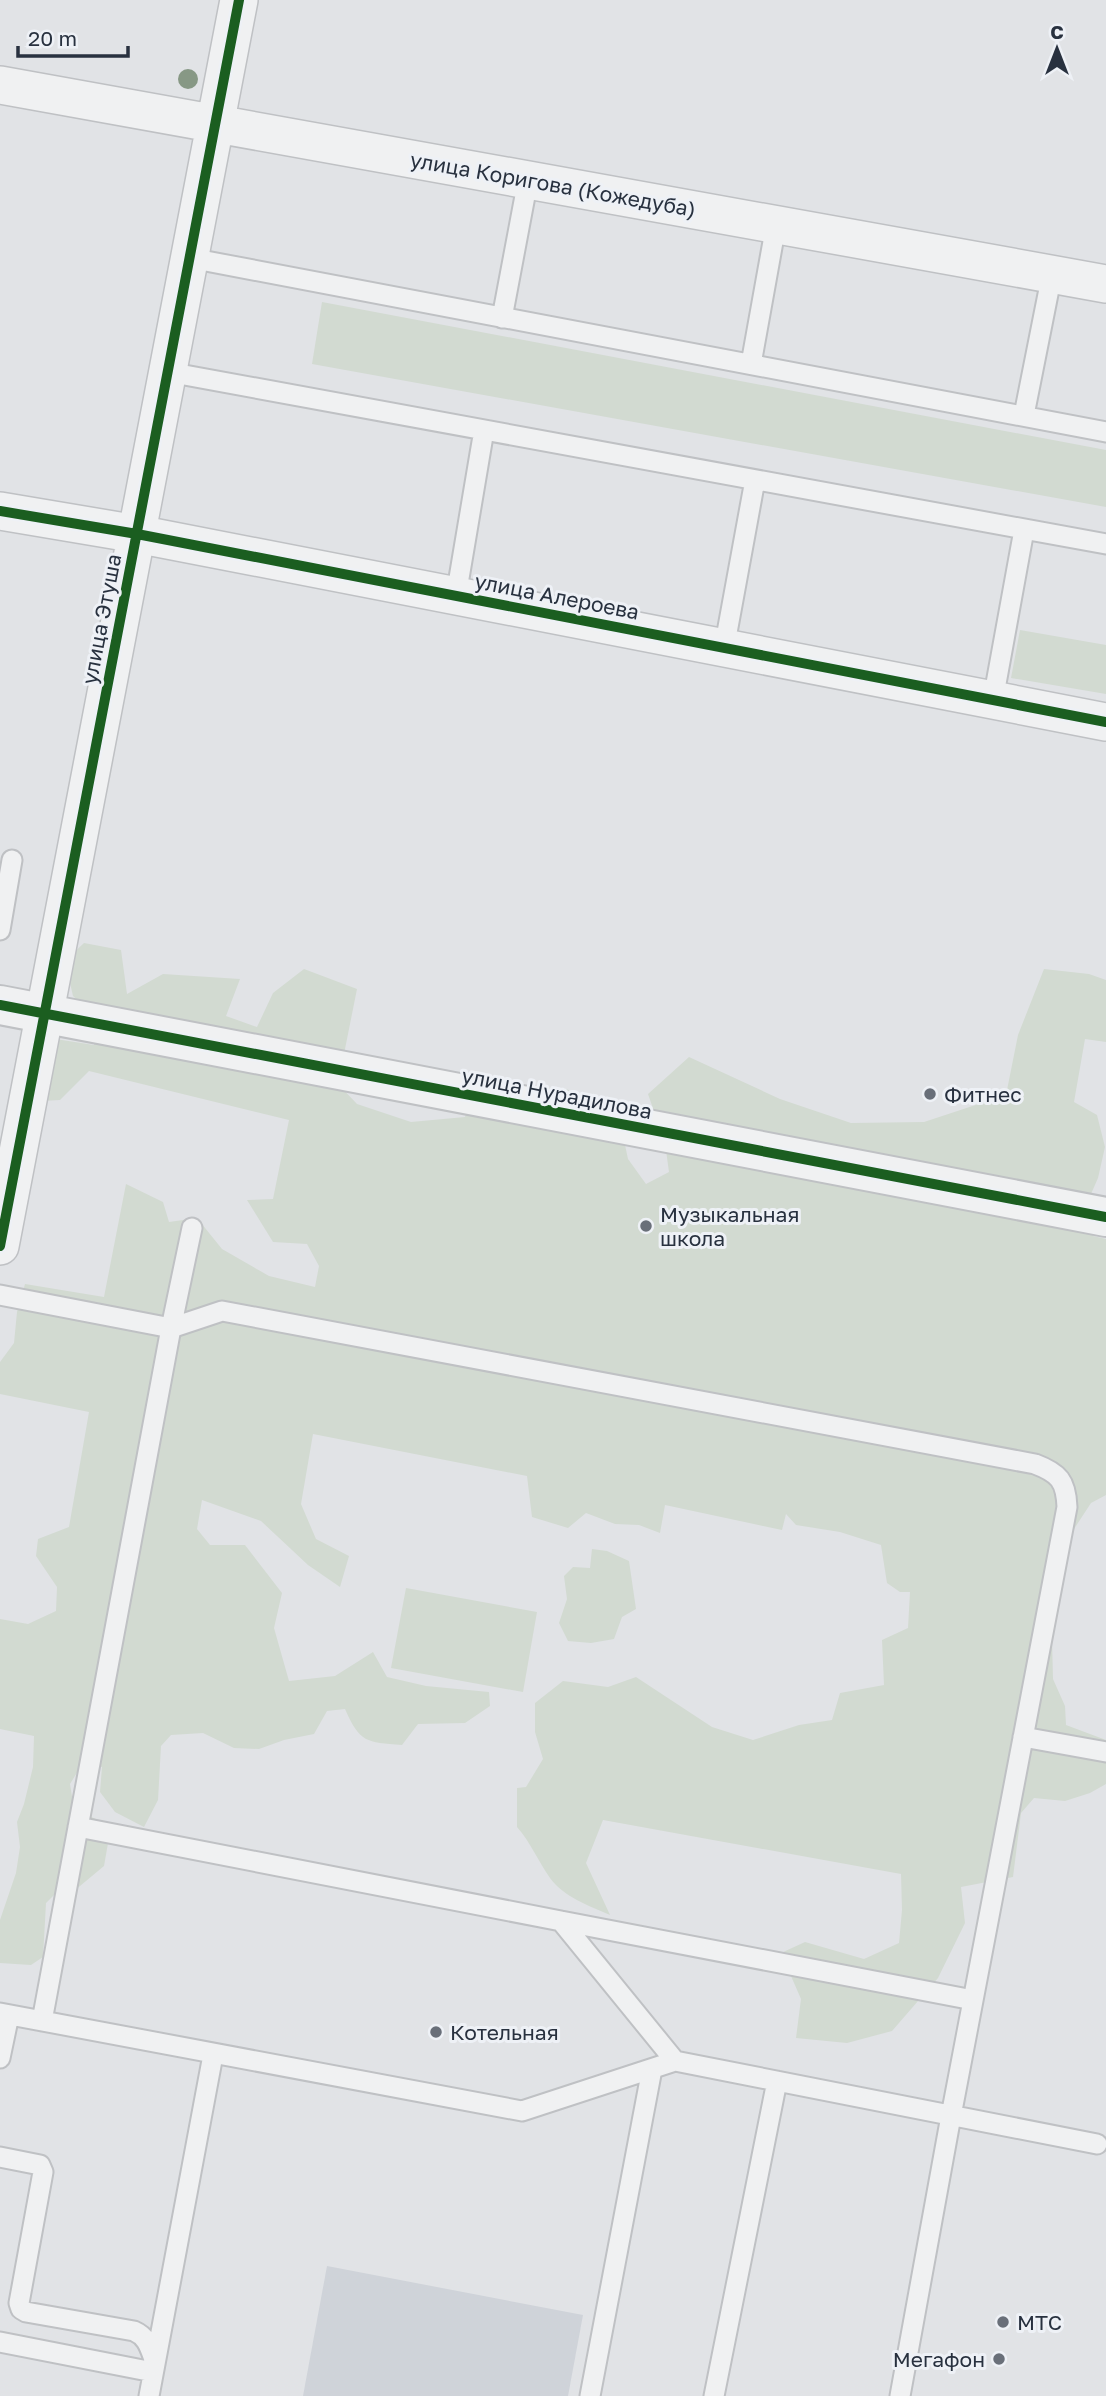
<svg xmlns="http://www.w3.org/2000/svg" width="1106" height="2396" viewBox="0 0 1106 2396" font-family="'Golos Text',sans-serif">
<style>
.built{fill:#cfd3d9}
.green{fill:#d2dad1}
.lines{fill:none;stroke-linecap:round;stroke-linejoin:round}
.service-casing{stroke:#bfc1c4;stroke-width:23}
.minor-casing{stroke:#bfc1c4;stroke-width:40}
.tertiary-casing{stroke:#bfc1c4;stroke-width:42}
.service{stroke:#f0f1f2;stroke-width:19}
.minor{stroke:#f0f1f2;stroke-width:37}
.tertiary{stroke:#f0f1f2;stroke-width:38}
.cycleway-casing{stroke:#eef1f6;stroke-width:15}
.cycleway{stroke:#1b5e20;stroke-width:10}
.tree{fill:#879885}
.poi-dot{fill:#696f79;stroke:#eef1f6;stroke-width:2.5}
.labels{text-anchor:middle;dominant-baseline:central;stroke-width:6;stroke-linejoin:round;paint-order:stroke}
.street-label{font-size:21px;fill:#28313f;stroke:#eef1f6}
.poi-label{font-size:21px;fill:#28313f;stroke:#eef1f6;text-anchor:start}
</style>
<rect width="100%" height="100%" fill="#e1e3e6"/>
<!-- built -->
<path class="built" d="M327 2266 583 2315 568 2396H303Z"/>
<!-- green -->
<path class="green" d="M322 302 1106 450V507L312 364Z
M1020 630 1106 645V694L1011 678Z
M84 943 121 950 127 994 163 974 240 979 226 1016 257 1027 273 993 304 969 357 989 338 1084 357 1104 411 1122 465 1117 474 1086 563 1088 617 1107 628 1159 646 1184 669 1172 665 1143 648 1094 689 1057 780 1099 851 1123 924 1122 1006 1095 1018 1035 1044 969 1089 974 1106 980V1042L1085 1039 1074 1102 1097 1115 1105 1147 1098 1178 1087 1203 1093 1236 1106 1239V1495L1091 1503 1074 1529 1063 1566 1052 1639 1053 1679 1065 1706 1066 1725 1106 1740V1784L1090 1793 1065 1801 1034 1798 1021 1813 1013 1877 961 1887 965 1923 938 1978 892 2031 847 2043 796 2038 801 1999 781 1953 805 1942 864 1959 899 1943 902 1910 901 1874 603 1820 586 1863 610 1915C589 1906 564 1897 550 1878 538 1861 531 1843 517 1827V1788L526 1787 543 1759 535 1732V1703L563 1681 608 1687 636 1677 712 1727 753 1740 799 1725 832 1720 840 1693 884 1685 882 1640 908 1628 910 1592H900L887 1583 881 1545 840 1532 796 1525 786 1514 782 1530 665 1505 660 1533 639 1525 615 1524 586 1513 568 1528 532 1517 527 1476 313 1434 301 1504 316 1539 349 1556 340 1587 308 1565 261 1521 202 1500 197 1529 210 1545H245L282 1593 274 1628 289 1681 335 1676 373 1652 387 1677 426 1686 489 1692 490 1706 465 1723 418 1724 402 1745C366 1742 360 1743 345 1709L327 1711 314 1734 284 1740 259 1749 234 1748 203 1733 171 1735 161 1746 158 1800 144 1827 115 1812 100 1792 102 1767 81 1766 70 1784 74 1809 111 1826 104 1866 74 1891 55 1894 46 1903 43 1957 31 1965 0 1963V1920L16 1873 20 1847 17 1822 24 1804 33 1767 34 1736 0 1729V1619L28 1624 56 1611 57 1587 36 1556 38 1539 69 1527 89 1412 0 1394V1362L14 1343 17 1312 25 1284 104 1297 126 1184 163 1202 169 1222 197 1218 222 1249 269 1276 315 1287 319 1266 307 1244 273 1242 247 1200 273 1199 289 1120 89 1071 60 1100 41 1101 49 1038 94 1045 92 1014 73 996 65 961Z
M592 1549 607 1551 629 1561 636 1609 622 1617 614 1639 591 1643 568 1641 559 1623 567 1599 564 1576 573 1567 590 1568Z
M406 1588 537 1612 523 1692 391 1668Z"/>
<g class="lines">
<defs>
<path id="service" d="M190 258 1106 432
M502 318 528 180
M751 364 776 225
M168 372 1106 544
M1024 415 1052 274
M456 596 484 430
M724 649 755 480
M993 700 1024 530
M0 930 12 860
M0 1295 171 1328 42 2021
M171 1328 222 1311 1035 1464C1059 1473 1066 1481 1067 1507L951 2116 900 2396
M171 1328 192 1228
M1023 1737 1106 1752
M78 1827 561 1921 675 2061
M561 1921 973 2000
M0 2013 522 2111 675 2061 1097 2144
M0 2058 9 2015
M0 2157 40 2165 43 2172 19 2303 21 2309 26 2312 134 2331C148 2337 150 2349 155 2362
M0 2342 153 2372
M149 2396 213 2055
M590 2396 652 2069
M714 2396 777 2081"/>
<path id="minor" d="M0 85 1106 284
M0 511 137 534 1106 722
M0 1246 239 0"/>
<path id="tertiary" d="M0 1005 1106 1217"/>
</defs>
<!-- service casing -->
<use href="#service" class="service-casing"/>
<!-- minor casing -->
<use href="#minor" class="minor-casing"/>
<!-- tertiary casing -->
<use href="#tertiary" class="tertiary-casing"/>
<!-- service -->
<use href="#service" class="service"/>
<!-- minor -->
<use href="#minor" class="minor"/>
<!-- tertiary -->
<use href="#tertiary" class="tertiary"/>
<defs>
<path id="cycleway" d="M0 511 137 534 1106 722
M0 1005 1106 1217
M0 1246 239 0"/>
</defs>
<!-- cycleway casing -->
<use href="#cycleway" class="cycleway-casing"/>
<!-- cycleway -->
<use href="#cycleway" class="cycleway"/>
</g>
<!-- trees -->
<circle class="tree" cx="188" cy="79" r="10"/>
<!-- markers -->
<g class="poi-dot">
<circle cx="930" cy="1094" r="7"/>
<circle cx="646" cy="1226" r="7"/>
<circle cx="436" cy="2032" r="7"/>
<circle cx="1003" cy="2322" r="7"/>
<circle cx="999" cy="2359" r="7"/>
</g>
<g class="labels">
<!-- street labels -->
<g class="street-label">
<text transform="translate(553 184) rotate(10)">улица Коригова (Кожедуба)</text>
<text transform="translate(557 596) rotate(11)">улица Алероева</text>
<text transform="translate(101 619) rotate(-79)">улица Этуша</text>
<text transform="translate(557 1093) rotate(11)">улица Нурадилова</text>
</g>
<!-- poi labels -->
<g class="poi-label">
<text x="944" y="1094">Фитнес</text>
<text x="660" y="1214">Музыкальная<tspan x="660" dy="24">школа</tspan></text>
<text x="450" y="2032">Котельная</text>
<text x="1017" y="2322">МТС</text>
<text x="985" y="2359" text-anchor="end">Мегафон</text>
</g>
</g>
<!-- north arrow -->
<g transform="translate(1057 49)" stroke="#eef1f6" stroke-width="5" paint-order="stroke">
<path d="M0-5L12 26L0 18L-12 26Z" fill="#28313f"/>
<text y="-10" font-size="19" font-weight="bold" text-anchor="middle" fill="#28313f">С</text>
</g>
<!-- scale -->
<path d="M18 46v10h110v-10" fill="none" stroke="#28313f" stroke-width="3.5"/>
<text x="28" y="46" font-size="21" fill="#28313f" stroke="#eef1f6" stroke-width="5" paint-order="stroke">20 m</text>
</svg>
